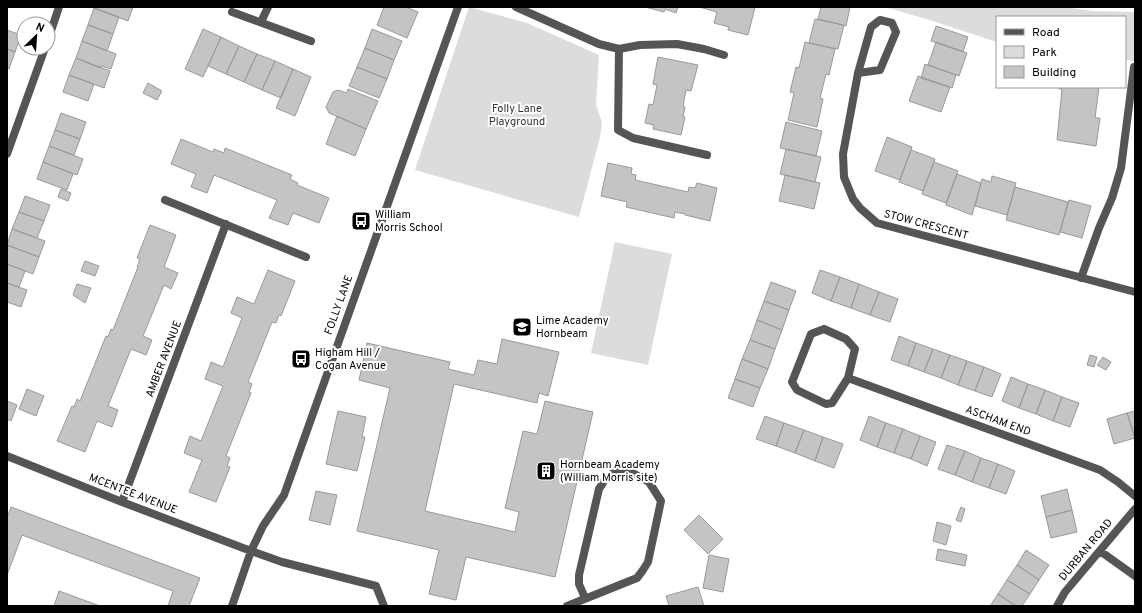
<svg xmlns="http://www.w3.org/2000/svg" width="1142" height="613" viewBox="0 0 1142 613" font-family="Overpass,sans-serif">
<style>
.green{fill:#dcdcdc}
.building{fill:#c4c4c4;stroke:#999}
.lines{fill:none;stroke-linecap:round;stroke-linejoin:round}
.service{stroke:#555;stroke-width:8}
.minor{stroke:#555;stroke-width:8}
.labels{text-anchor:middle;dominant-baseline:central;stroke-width:4;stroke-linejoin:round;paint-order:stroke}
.park-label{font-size:11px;fill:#333;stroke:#fff}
.poi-label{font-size:11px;fill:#000;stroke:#fff;text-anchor:start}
.street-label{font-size:11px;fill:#000;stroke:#fff}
</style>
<rect width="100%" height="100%" fill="#fff"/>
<!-- green -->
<path class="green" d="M469 7 527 23 599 55 596 105 602 122 600 137 579 217 415 170Z
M885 7H1064L1093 11 1135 12V61L1125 60V17H997V42L926 19Z
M615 242 672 254 648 365 591 353Z"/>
<!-- building -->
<path class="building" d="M95 7H133L128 21 94 8Z
M384 7H406L418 12 407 38 377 25Z
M645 7H678L676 13 665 9 664 12Z
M699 7H755L748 35 728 30 729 27 714 23 717 12Z
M821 7H850L846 26 818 19Z
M94 8 119 17 113 34 88 25Z
M815 19 844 25 838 49 809 43Z
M88 25 113 34 107 51 82 41Z
M936 26 968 37 963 52 931 41Z
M203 29 221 37 203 77 185 69Z
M372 29 402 41 394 60 365 48Z
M7 30 21 35 15 52 7 49Z
M221 37 239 46 226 74 208 66Z
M82 41 116 54 111 69 101 66 100 68 76 58Z
M805 42 835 49 829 75 826 74 820 98 823 99 817 127 788 120 794 93 790 92 796 67 799 68Z
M936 42 967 53 959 76 928 65Z
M239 46 257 54 244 82 226 74Z
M365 48 394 60 387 79 357 67Z
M7 49 15 52 9 69 7 68Z
M257 54 275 61 262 90 244 82Z
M658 57 698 65 691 91 686 90 683 106 685 107 683 117H685L681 135 653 129 654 125 645 123 649 104 653 105 657 85 653 84Z
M76 58 110 71 104 88 69 75Z
M275 61 293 69 281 98 262 90Z
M925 64 956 75 952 88 921 78Z
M357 67 387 79 379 98 349 86Z
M293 69 311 77 295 116 276 108Z
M69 75 94 84 88 101 63 92Z
M918 76 950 87 941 112 909 101Z
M148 83 162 91 157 100 143 93Z
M1059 87H1099L1095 118H1100L1096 146 1057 140 1062 89H1059Z
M348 89 378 101 366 129 329 113 326 107 333 92 338 90 347 93Z
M61 113 86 122 80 139 55 130Z
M337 116 366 129 355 156 326 144Z
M786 122 822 131 816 156 780 148Z
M55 130 80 139 74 155 49 146Z
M887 137 912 147 900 180 875 171Z
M181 139 213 152 214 149 224 153 225 148 292 175 290 179 298 183 297 185 329 198 319 223 293 213 288 225 269 218 277 200 214 175 207 193 191 187 196 174 171 164Z
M49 146 83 159 77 175 43 162Z
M786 149 821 157 815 182 780 174Z
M911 150 935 159 923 191 899 182Z
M43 162 73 174 67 190 37 179Z
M934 162 958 171 946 203 922 194Z
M608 163 632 168 631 174 636 175 635 180 688 192 689 187 695 188 697 183 717 188 710 221 685 215V214L675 212 674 218 626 207 627 202 601 196Z
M957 174 981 183 972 215 946 205Z
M785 175 820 183 814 209 779 201Z
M992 176 1016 183 1007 215 975 206 982 179 991 182Z
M1015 187 1068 202 1059 235 1006 220Z
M61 189 71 193 68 201 58 197Z
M25 196 50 205 44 221 19 212Z
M1069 200 1091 206 1082 238 1060 232Z
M19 212 44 221 37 238 12 229Z
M150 225 176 235 164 267 178 273 171 289 164 285 143 336 152 340 146 355 131 349 108 406 118 410 112 427 97 421 85 452 57 441 72 406 74 407 77 399 80 401 106 336 108 337 111 329 113 330 138 267H137L140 259 137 258Z
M12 229 45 241 39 257 7 245Z
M7 245 39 257 33 274 7 264Z
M85 261 99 266 95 276 81 271Z
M7 264 25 271 19 287 7 283Z
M268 270 295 281 281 316 279 315 276 323 272 322 248 382 252 384 249 392 251 393 226 456 230 458 227 466 230 467 216 502 189 492 202 460 184 453 190 436 201 441 223 386 205 379 211 362 223 367 242 318 231 313 237 297 254 304Z
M820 270 840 277 831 301 812 293Z
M840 277 859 284 851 308 831 301Z
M771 282 796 291 789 310 764 301Z
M7 283 27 290 21 307 7 302Z
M77 284 91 288 85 303 73 295Z
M859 284 879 292 870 315 851 308Z
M879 292 898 299 890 322 870 315Z
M764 301 789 310 782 330 757 320Z
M757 320 782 330 775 349 750 340Z
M899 336 916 343 908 366 891 360Z
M502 339 559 352 548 396 539 393 537 403 454 384 425 511 515 532 519 512 505 508 523 431 537 434 545 401 593 412 555 577 466 557 456 600 429 594 439 550 357 531 390 388 359 380 367 343 450 362 448 369 474 375 478 360 497 364Z
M750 340 775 349 768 369 742 359Z
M916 343 933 349 924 372 908 366Z
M933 349 950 355 941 378 924 372Z
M950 355 967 361 958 385 941 378Z
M1090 355 1097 357 1094 367 1087 365Z
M1103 357 1111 362 1106 370 1097 365Z
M742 359 768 369 760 388 735 379Z
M967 361 984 367 975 391 958 385Z
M984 367 1001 374 992 397 975 391Z
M1011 377 1028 384 1019 408 1002 401Z
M735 379 760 388 753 407 728 398Z
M1028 384 1045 390 1036 414 1019 408Z
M27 389 44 396 36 416 19 409Z
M1045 390 1062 397 1053 421 1036 414Z
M1062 397 1079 403 1070 427 1053 421Z
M7 401 17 405 11 421 7 419Z
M338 411 366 417 362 437H365L357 471 326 464Z
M1135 411V438L1127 413Z
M1127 413 1135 438 1114 444 1107 419Z
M765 416 784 423 776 446 756 439Z
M869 416 886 423 877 447 860 440Z
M784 423 804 430 795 453 776 446Z
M886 423 903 429 894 453 877 447Z
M903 429 920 436 911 459 894 453Z
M804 430 823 437 815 461 795 453Z
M920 436 936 442 927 466 911 459Z
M823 437 843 444 834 468 815 461Z
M947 445 965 451 955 475 938 469Z
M965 451 981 458 972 482 955 475Z
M981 458 998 464 989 488 972 482Z
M998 464 1015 471 1006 494 989 488Z
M1067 489 1072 510 1046 517 1041 496Z
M316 491 337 495 330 525 309 520Z
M11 507 200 578 189 606H168L173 591 22 535 7 575V518Z
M961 507 965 509 961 522 956 520Z
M1072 510 1077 532 1051 538 1046 517Z
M699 515 723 539 708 554 684 530Z
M937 522 951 526 946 545 933 541Z
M938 549 967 555 965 566 936 560Z
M1026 550 1049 565 1039 580 1017 565Z
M709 555 729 559 723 592 703 588Z
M1017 565 1039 580 1030 594 1007 580Z
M1007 580 1030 594 1022 606H1016L998 594Z
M698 587 704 606H669L666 596Z
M59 591 100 606H54Z
M998 594 1016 606H990Z"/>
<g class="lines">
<!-- service -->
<path class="service" d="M251 551 282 562 376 586 384 606
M567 606 637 578 643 570 648 562 661 501 649 482 629 471H616L606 478 599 489 579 575V584L585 598"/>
<!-- minor -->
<path class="minor" d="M516 7 599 44 619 49 640 45 677 44 704 49 724 55
M232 12 311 41
M261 22 268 7
M48 40 59 7
M619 49 618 130 633 138 707 155
M858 73 880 70 896 32 892 23 880 20 871 27 858 73 843 154 844 177 853 199 860 208 877 223 1135 292
M7 154 45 48
M165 200 306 257
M1081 278 1099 228 1112 198 1121 168 1134 67
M824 329 846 339 855 349 848 378 832 403 826 404 797 390 792 382 811 334Z
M848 378 1100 470 1118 482 1135 496
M7 456 122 502 251 551
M122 502 226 224
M1100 551 1135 576
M232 606 251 551 263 526 284 495 458 7
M1057 606 1065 592 1135 509"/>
</g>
<!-- icons -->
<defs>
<symbol id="bus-square" viewBox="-11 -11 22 22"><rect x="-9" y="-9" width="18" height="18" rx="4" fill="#000" stroke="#fff"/><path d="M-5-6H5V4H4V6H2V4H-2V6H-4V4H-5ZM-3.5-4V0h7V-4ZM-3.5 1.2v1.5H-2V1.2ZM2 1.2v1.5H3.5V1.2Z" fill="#fff"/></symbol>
<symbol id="school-square" viewBox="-11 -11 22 22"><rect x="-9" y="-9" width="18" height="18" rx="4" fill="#000" stroke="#fff"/><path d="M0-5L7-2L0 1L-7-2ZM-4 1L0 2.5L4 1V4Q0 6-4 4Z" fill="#fff"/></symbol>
<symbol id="building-square" viewBox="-11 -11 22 22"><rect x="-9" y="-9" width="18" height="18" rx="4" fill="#000" stroke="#fff"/><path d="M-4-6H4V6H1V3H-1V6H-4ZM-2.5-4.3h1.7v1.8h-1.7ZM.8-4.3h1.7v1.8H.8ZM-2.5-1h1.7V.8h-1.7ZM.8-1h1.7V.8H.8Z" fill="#fff"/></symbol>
</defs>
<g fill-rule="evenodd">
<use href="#bus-square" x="350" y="210" width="22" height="22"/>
<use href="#school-square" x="511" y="316" width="22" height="22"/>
<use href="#bus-square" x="290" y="348" width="22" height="22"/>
<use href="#building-square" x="535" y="460" width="22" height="22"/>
</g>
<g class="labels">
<!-- park labels -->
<g class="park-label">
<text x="517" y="109">Folly Lane<tspan x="517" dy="13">Playground</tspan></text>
</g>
<!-- poi labels -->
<g class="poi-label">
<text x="375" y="215">William<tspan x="375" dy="13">Morris School</tspan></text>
<text x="536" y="321">Lime Academy<tspan x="536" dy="13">Hornbeam</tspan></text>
<text x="315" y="353">Higham Hill /<tspan x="315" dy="13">Cogan Avenue</tspan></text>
<text x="560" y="465">Hornbeam Academy<tspan x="560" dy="13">(William Morris site)</tspan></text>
</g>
<!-- street labels -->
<g class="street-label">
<text transform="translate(926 225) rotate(15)">STOW CRESCENT</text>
<text transform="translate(339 305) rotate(-70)">FOLLY LANE</text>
<text transform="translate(164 359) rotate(-69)">AMBER AVENUE</text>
<text transform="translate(998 421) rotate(20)">ASCHAM END</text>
<text transform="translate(133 494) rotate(21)">MCENTEE AVENUE</text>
<text transform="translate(1086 550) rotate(-50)">DURBAN ROAD</text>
</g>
</g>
<!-- border -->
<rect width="1142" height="613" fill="none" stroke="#000000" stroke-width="16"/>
<!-- legend -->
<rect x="996" y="16" width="130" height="72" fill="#ffffff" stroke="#999999"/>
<rect x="1004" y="29" width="20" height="6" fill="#555555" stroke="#999999"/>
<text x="1032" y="36" font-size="12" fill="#000000">Road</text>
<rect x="1004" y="46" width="20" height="12" fill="#dcdcdc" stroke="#999999"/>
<text x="1032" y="56" font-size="12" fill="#000000">Park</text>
<rect x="1004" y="66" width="20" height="12" fill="#c4c4c4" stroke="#999999"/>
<text x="1032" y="76" font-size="12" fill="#000000">Building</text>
<!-- north arrow -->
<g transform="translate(36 36) rotate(25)"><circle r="19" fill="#ffffff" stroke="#999999"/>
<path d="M0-3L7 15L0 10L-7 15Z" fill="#000000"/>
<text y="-6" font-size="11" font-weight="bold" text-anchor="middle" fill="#000000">N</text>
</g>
</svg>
